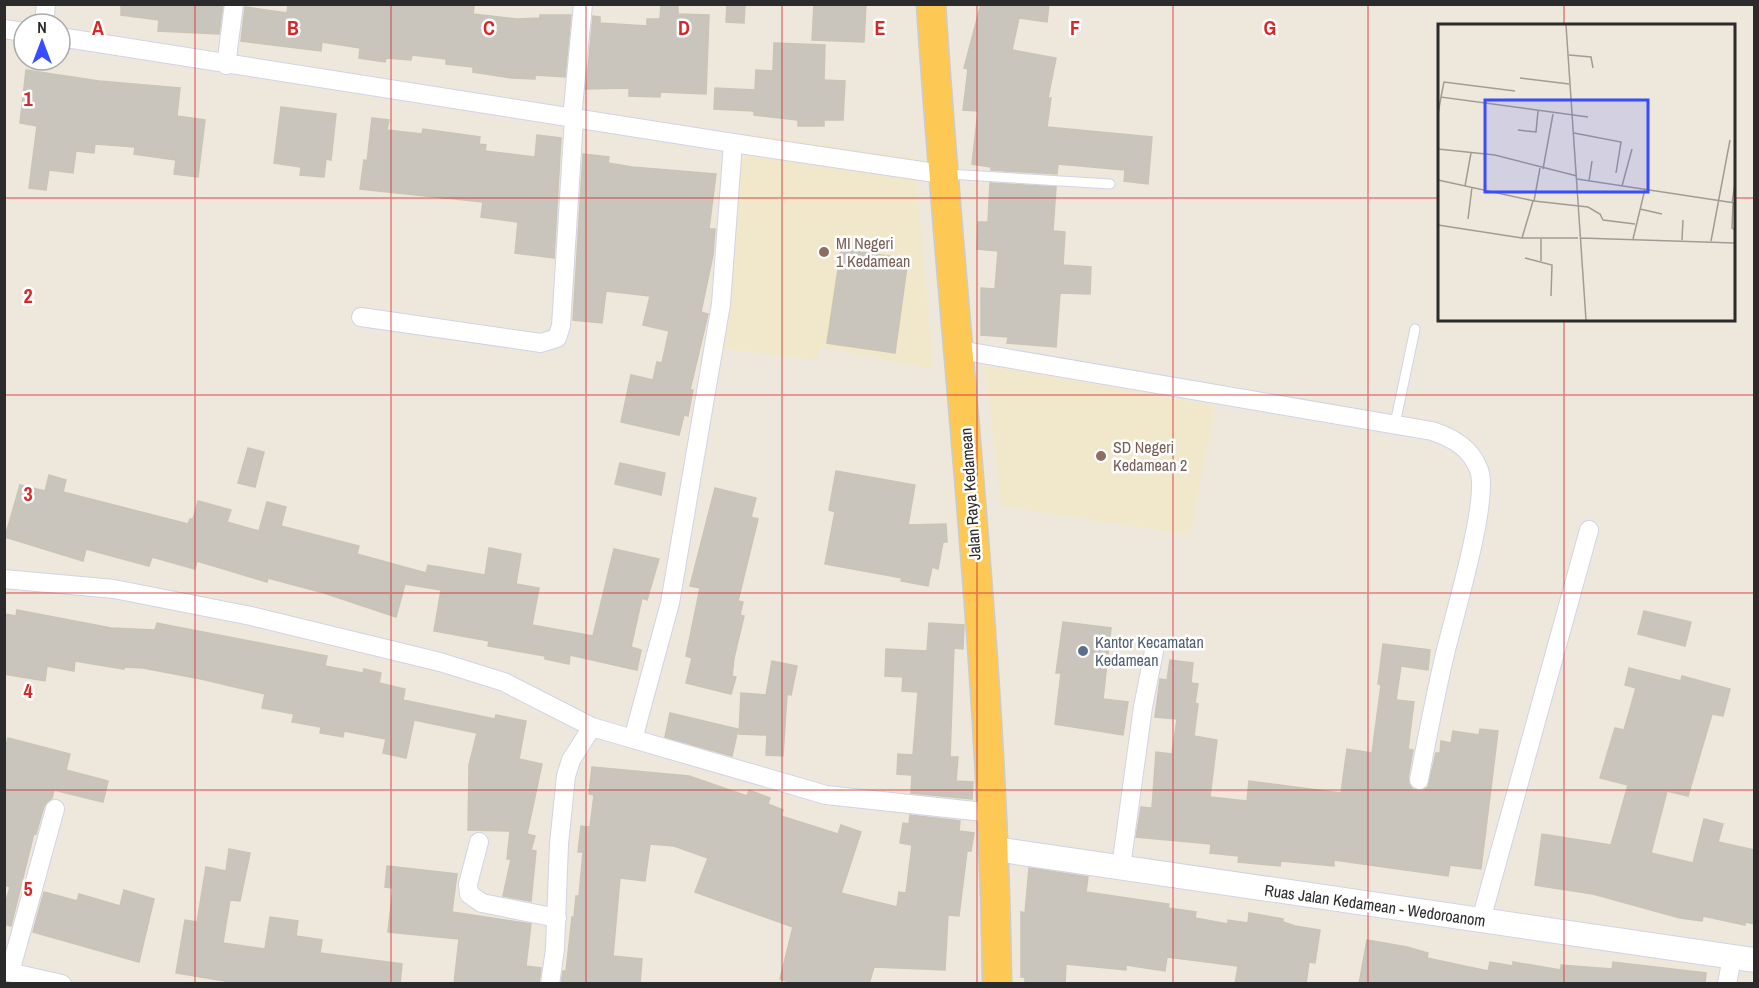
<svg xmlns="http://www.w3.org/2000/svg" width="1759" height="988" viewBox="0 0 1759 988" font-family="'Archivo Narrow',sans-serif">
<style>
.education{fill:#f1e7ca}
.building{fill:#c9c5bc;stroke:#cac4b5;stroke-width:1.5}
.lines{fill:none;stroke-linecap:round;stroke-linejoin:round}
.service-casing{stroke:#d1d3e5;stroke-width:11}
.minor-casing{stroke:#d1d3e5;stroke-width:20}
.secondary-casing{stroke:#d1d3e5;stroke-width:26}
.trunk-casing{stroke:#ccc;stroke-width:31}
.service{stroke:#fff;stroke-width:9}
.minor{stroke:#fff;stroke-width:18}
.secondary{stroke:#fff;stroke-width:24}
.trunk{stroke:#fec855;stroke-width:28}
.grid{fill:none;stroke:#d62828;stroke-width:1.5;stroke-opacity:0.55}
.education-dot{fill:#8d6e63;stroke:#fff;stroke-width:2}
.service-dot{fill:#5c6f8a;stroke:#fff;stroke-width:2}
.labels{text-anchor:middle;dominant-baseline:central;stroke-width:5;stroke-linejoin:round;paint-order:stroke}
.education-label{font-size:16px;fill:#785e54;stroke:#fff;text-anchor:start}
.street-label{font-size:16px;fill:#2b2b2b;stroke:#fff}
.service-label{font-size:16px;fill:#4e5e75;stroke:#fff;text-anchor:start}
.inset-road{fill:none;stroke:#a09c95;stroke-width:1.5}
.view{fill:#384dff;fill-opacity:0.15;stroke:#384dff;stroke-width:3}
.inset-edge{fill:none;stroke:#2b2b2b;stroke-width:3}
.grid-label{font-size:20px;text-anchor:middle;font-weight:bold;fill:#d62828;stroke:#fff;stroke-width:5;stroke-linejoin:round;paint-order:stroke}
</style>
<rect width="100%" height="100%" fill="#eee8dc"/>
<!-- education -->
<path class="education" d="M745 133 915 158 933 369 821 347 816 360 710 347Z
M985 365 1215 406 1190 535 1001 506Z"/>
<!-- building -->
<path class="building" d="M121 4H223L219 34 158 31 159 20 121 15Z
M288 4H455L474 7 473 14 517 19 540 18V15H571L565 77 535 75V79L512 78 473 72V67L446 64V59L412 55 411 60 386 58 385 62 359 58 360 48 322 42 321 51 241 41 245 7 287 13Z
M661 4H678V14L709 15 706 94 660 92V97L629 96V88L586 89 593 16 600 17V23L647 26V19H660Z
M727 4H745L744 23 726 22Z
M814 4H866L864 42 812 40Z
M981 4H1049L1047 22 1019 18 1012 50 1056 58 1048 98H1051L1047 127 1152 137 1148 184 1124 181 1125 170 1058 164 1057 174 991 170V167L972 164 978 111 963 110 968 69 964 68Z
M774 43 825 45 824 80 845 81 843 120H824V126H798V120L754 115V111L714 109 715 88 755 90 756 70 773 71Z
M26 70 99 81 180 88 177 116 205 120 198 177 174 174 176 160 134 154 135 147 95 144 94 153 76 151 73 173 49 170 46 190 29 188 37 126 20 123Z
M281 107 336 114 331 160 326 159 324 177 300 175 301 167 274 163Z
M372 118 389 120 387 130 422 134 423 129 480 137 479 144 486 145 485 151 535 157 537 135 561 138 554 258 515 253 518 222 481 217 483 202 360 189 364 160 367 161Z
M583 154 609 157 608 163 632 167 716 174 709 229H715L713 255 701 312 708 314 690 390H693L688 416 684 415 679 435 621 422 631 375 653 380 657 362 662 363 669 331 643 325 650 296 606 291 602 323 573 320Z
M990 183 1056 187 1053 231 1065 232 1063 265 1091 267 1090 294 1060 293 1056 347 1007 343 1008 337 981 335V288L995 289 998 251 977 249 978 222H988Z
M841 249 908 259 895 353 827 343Z
M248 448 264 452 255 487 238 483Z
M620 463 665 473 661 495 615 484Z
M836 471 915 485 908 525 946 524 947 542H943L938 569 932 567 928 586 901 581 902 578 825 564 835 512 829 510Z
M49 475 66 480 63 492 188 524 190 519H193L198 501 231 510 227 522 259 531 267 502 286 507 281 526 359 546 357 554 426 573 428 565 485 575 489 548 521 554 516 584 539 588 532 625 593 636 614 549 659 559 647 600 642 598 631 647 641 650 637 670 570 655 569 664 545 659V656L488 646 489 641 434 631 441 590 405 584 396 617 324 593 268 578 267 582 197 561 195 569 152 557 149 566 86 549 83 561 5 537 20 485 45 491Z
M715 488 756 498 751 517 758 519 738 601 743 602 740 615 744 616 734 658 732 676 736 677 731 694 686 683 692 658 686 656 700 588 690 586Z
M17 610 111 628 155 630 157 623 327 656 325 666 363 673 364 669 381 673 379 683 405 689 403 700 495 719 496 715 526 721 519 759 542 764 527 834 535 836 531 850 536 851 531 901 503 896 511 859H507L510 831 468 830 469 765 477 733 414 720 406 758 383 753 386 739 344 731 343 737 320 733 321 727 292 722 294 714 262 708 265 694 201 679 143 668 124 667V669L75 661 74 671 47 666 45 681 4 674V614L16 616Z
M1644 611 1691 622 1685 646 1638 634Z
M1063 622 1111 628 1103 699 1128 702 1123 735 1055 724 1061 673H1056Z
M929 623 964 625 963 649 954 648 950 757H958L956 781 973 782 972 799 911 793 912 775 897 774 898 754 913 755 918 692 902 691 903 677 885 676 886 649 927 651Z
M1383 644 1430 650 1428 670 1401 666 1396 700 1414 702 1408 749 1413 750 1408 778 1412 789 1422 791 1428 787 1436 753H1440L1441 741 1451 743 1453 731 1479 735 1480 729 1498 731 1481 869 1450 865 1448 876 1334 860V866L1281 861 1280 866 1238 862 1239 856 1210 853 1211 844 1136 837 1141 807 1152 808 1156 752 1172 754 1177 719 1155 717 1160 679 1167 680 1170 660 1193 663 1191 683 1198 684 1195 703 1198 704 1194 736 1217 740 1210 797 1247 801 1249 781 1341 793 1347 749 1372 753 1381 685 1378 684Z
M772 661 797 666 791 695 787 694 783 756 766 755 767 735 739 734 741 693 766 695Z
M1629 668 1681 681 1682 676 1730 689 1723 716 1712 714 1688 796 1667 791 1651 853 1693 863 1704 819 1723 824 1718 842 1755 850V924L1745 922V925L1703 916 1702 921 1680 918 1593 894 1535 885 1542 834 1611 845 1628 785 1600 778 1615 728 1624 730 1636 688 1625 685Z
M670 713 738 729 732 756 665 737Z
M8 738 70 754 66 770 108 781 103 802 54 790 52 798 44 806 36 834 34 833 11 926 4 924V908L10 887 4 885V753Z
M592 767 689 776 747 796 749 790 770 798 768 804 783 810 781 816 838 834 841 825 861 832 841 893 897 907 899 892 906 893 912 845 900 843 903 823 909 824 910 815 960 821 959 831 974 833 971 851H967L959 916 948 915 945 970 874 967 869 984H796L780 979 793 927 695 892 708 858 674 846 650 844 645 881 620 878 613 956 642 959 640 984H561L563 971H566L572 917H574L576 896H579L583 852H578L581 826 590 827 594 795 589 794Z
M229 849 250 853 240 901 230 900 223 943 265 949 270 917 298 921 296 936 322 940 320 953 402 964 400 984H225V981L176 973 185 920 197 922 206 867 226 871Z
M387 866 457 874 452 912 531 924 526 966 541 968 539 984H454L459 939 388 932 393 888 385 887Z
M1029 868 1088 877 1086 892 1169 904 1168 908 1196 912 1195 918 1228 924V920L1248 923 1249 913 1283 919V922L1295 926 1320 930 1315 963 1309 962 1306 984H1235L1238 966 1167 957 1165 971 1126 965V970L1066 964 1065 984H1025V977H1021V912L1025 913Z
M124 890 154 899 139 962 33 932 44 892 77 901 79 894 120 906Z
M1367 940 1407 947 1428 953 1427 958 1488 971 1490 962 1513 966V962L1561 970V965L1612 969 1613 962 1706 973 1705 984H1359Z"/>
<g class="lines">
<defs>
<path id="service" d="M948 174 1110 184
M1395 424 1415 329"/>
<path id="minor" d="M44 24 46 4
M4 29 24 32
M60 37 733 143 942 174
M226 65 234 4
M572 118 583 4
M361 317 541 343 557 338 561 326 574 118
M959 350 1432 431C1453 438 1471 448 1479 470 1490 499 1453 619 1445 654 1435 696 1427 738 1419 780
M4 579 114 589 251 616 440 662 504 682 592 727 826 795 993 813
M633 739 670 603 721 304 733 143
M479 842 468 884 469 894 482 903 557 918
M1121 867 1143 707 1154 651
M1481 920 1589 530
M4 971 62 984
M10 972 55 809
M550 984 555 949 559 844 566 776 571 760 592 727
M1727 984 1732 957"/>
<path id="secondary" d="M995 849 1754 960"/>
<path id="trunk" d="M931 4C952 331 993 656 997 984"/>
</defs>
<!-- service casing -->
<use href="#service" class="service-casing"/>
<!-- minor casing -->
<use href="#minor" class="minor-casing"/>
<!-- secondary casing -->
<use href="#secondary" class="secondary-casing"/>
<!-- trunk casing -->
<use href="#trunk" class="trunk-casing"/>
<!-- service -->
<use href="#service" class="service"/>
<!-- minor -->
<use href="#minor" class="minor"/>
<!-- secondary -->
<use href="#secondary" class="secondary"/>
<!-- trunk -->
<use href="#trunk" class="trunk"/>
</g>
<!-- grid -->
<path class="grid" d="M195 4V984M391 4V984M586 4V984M782 4V984M977 4V984M1173 4V984M1368 4V984M1564 4V26M4 198H1440M1734 198H1754M1564 320V984M4 395H1754M4 593H1754M4 790H1754"/>
<!-- markers -->
<g class="education-dot">
<circle cx="824" cy="252" r="6"/>
<circle cx="1101" cy="456" r="6"/>
</g>
<circle class="service-dot" cx="1083" cy="651" r="6"/>
<g class="labels">
<!-- education labels -->
<g class="education-label">
<text x="836" y="243">MI Negeri<tspan x="836" dy="18">1 Kedamean</tspan></text>
<text x="1113" y="447">SD Negeri<tspan x="1113" dy="18">Kedamean 2</tspan></text>
</g>
<!-- street labels -->
<g class="street-label">
<text transform="translate(970 494) rotate(-94)">Jalan Raya Kedamean</text>
<text transform="translate(1375 905) rotate(8)">Ruas Jalan Kedamean - Wedoroanom</text>
</g>
<!-- service labels -->
<g class="service-label">
<text x="1095" y="642">Kantor Kecamatan<tspan x="1095" dy="18">Kedamean</tspan></text>
</g>
</g>
<!-- overview -->
<g transform="translate(1438 24)">
<rect width="297" height="297" fill="#eee8dc"/>
<path class="inset-road" d="M128 1 148 296M131 31 153 33 155 44M82 54 131 60M3 73 6 58 77 67M0 90 3 73 150 93M80 106 98 108 100 87M136 109 183 118 178 149M0 125 57 131 139 152M105 145 115 90M139 155 297 179M0 156 96 177 150 183 162 190 165 196 197 200M151 157 154 137M27 162 33 129M184 162 194 125M96 177 102 144M294 179 297 159M295 179 294 204 297 206M202 185 224 190M30 195 34 163M0 201 84 214H140M84 214 95 177M143 214 297 219M195 215 207 165M244 216 245 196M273 217 292 116M87 234 114 241 113 272M103 237V215"/>
<path class="view" d="M47 76H210V168H47Z"/>
<rect width="297" height="297" class="inset-edge"/>
</g>
<g class="grid-label">
<text x="98" y="35">A</text>
<text x="293" y="35">B</text>
<text x="489" y="35">C</text>
<text x="684" y="35">D</text>
<text x="880" y="35">E</text>
<text x="1075" y="35">F</text>
<text x="1270" y="35">G</text>
<text x="28" y="106">1</text>
<text x="28" y="303">2</text>
<text x="28" y="501">3</text>
<text x="28" y="698">4</text>
<text x="28" y="896">5</text>
</g>
<!-- border -->
<rect width="1759" height="988" fill="none" stroke="#2b2b2b" stroke-width="12"/>
<!-- north arrow -->
<g transform="translate(42 42)"><circle r="28" fill="#ffffff" stroke="#aaaaaa" stroke-width="1.5"/>
<path d="M0-4.5L10 22L0 15L-10 22Z" fill="#384dff"/>
<text y="-9" font-size="16" font-weight="bold" text-anchor="middle" fill="#2b2b2b">N</text>
</g>
</svg>
